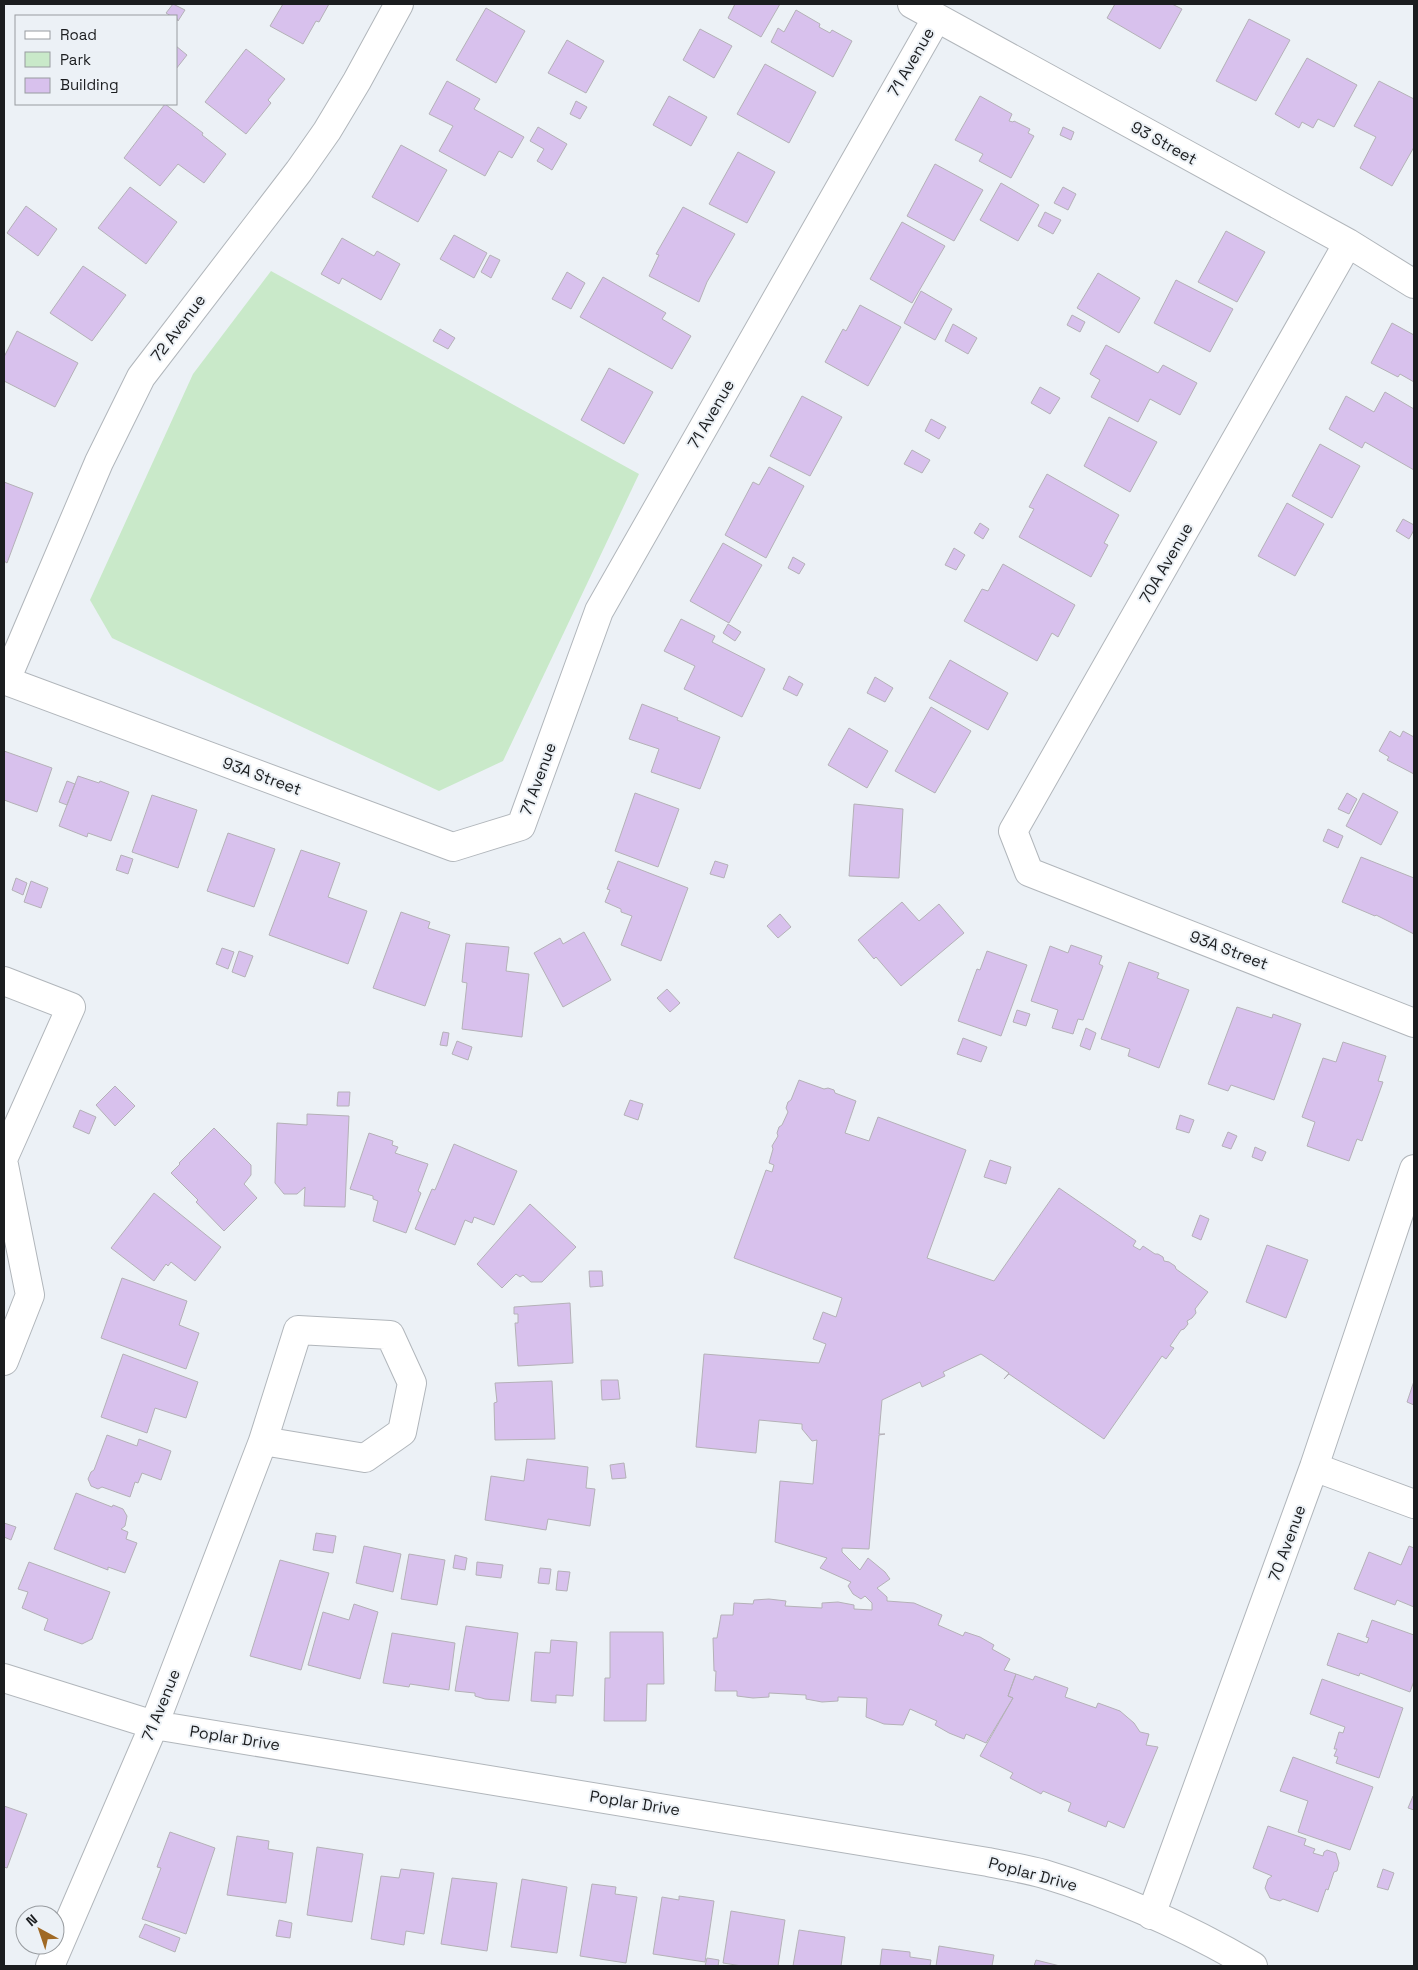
<svg xmlns="http://www.w3.org/2000/svg" width="1418" height="1970" viewBox="0 0 1418 1970" font-family="'Space Grotesk',sans-serif">
<style>
.green{fill:#c9e9c9}
.building{fill:#d8c1ed;stroke:#b4b1b7}
.lines{fill:none;stroke-linecap:round;stroke-linejoin:round}
.minor-casing{stroke:#b1b6bb;stroke-width:30}
.minor{stroke:#fff;stroke-width:28}
.labels{text-anchor:middle;dominant-baseline:central;stroke-width:4;stroke-linejoin:round;paint-order:stroke}
.street-label{font-size:16px;fill:#1b1d1f;stroke:#ecf1f6}
</style>
<rect width="100%" height="100%" fill="#ecf1f6"/>
<!-- green -->
<path class="green" d="M271 271 639 474 503 761 439 791 112 638 90 600 193 374Z"/>
<!-- building -->
<path class="building" d="M173 4 185 10 178 21 176 16H171L166 13Z
M283 4H329L319 22 316 21 303 44 270 26Z
M735 4H780L761 37 728 18Z
M1115 4H1172L1182 9 1160 49 1107 18Z
M486 8 525 31 496 83 456 60Z
M796 10 820 24 819 27 830 33 832 30 852 41 833 77 771 42 778 28 784 32Z
M1249 19 1290 40 1256 101 1216 81Z
M700 29 732 46 714 78 683 60Z
M567 40 604 61 586 93 548 73Z
M176 46 187 55 176 69Z
M246 49 285 79 268 100 271 103 246 134 205 102Z
M1307 58 1357 85 1334 127 1318 119 1313 128 1302 122 1299 128 1275 114Z
M765 64 816 92 789 143 737 114Z
M447 81 480 99 474 109 524 137 512 158 499 151 485 176 439 151 453 126 429 114Z
M1379 81 1414 99V147L1392 186 1360 168 1376 137 1354 126Z
M669 96 707 117 691 146 653 125Z
M980 96 1012 114 1009 121 1013 122 1014 121 1030 129 1028 133 1034 136 1011 178 979 161 983 154 955 140Z
M576 101 587 107 580 119 570 114Z
M165 104 203 133 202 135 226 154 204 183 178 164 160 186 124 158Z
M538 127 567 144 552 170 537 161 544 149 530 141Z
M1063 127 1074 132 1071 140 1060 135Z
M401 145 447 170 418 222 372 197Z
M738 152 775 172 747 223 709 204Z
M935 164 983 190 954 241 907 216Z
M1001 183 1039 205 1018 241 980 220Z
M130 187 177 222 146 264 98 228Z
M1063 187 1076 194 1068 210 1054 203Z
M26 206 57 229 38 256 7 233Z
M683 207 735 234 707 282 699 302 649 276 659 255 656 254Z
M1045 212 1061 220 1053 234 1038 226Z
M902 222 945 246 912 303 870 279Z
M1226 231 1265 252 1237 302 1198 282Z
M454 235 487 253 474 278 440 259Z
M342 238 374 256 377 251 400 264 381 300 342 278 339 284 321 274Z
M490 255 500 260 491 278 481 272Z
M83 266 126 295 92 341 50 313Z
M567 272 585 283 571 309 552 299Z
M1098 273 1140 298 1119 333 1077 308Z
M603 277 666 313 662 319 691 336 672 369 580 317Z
M1176 280 1233 309 1210 352 1154 323Z
M921 291 952 309 935 340 904 323Z
M860 305 901 327 868 386 825 362 843 329 846 331Z
M1072 315 1085 322 1080 332 1067 325Z
M1392 323 1414 335V382L1400 374 1398 377 1371 363Z
M953 324 977 338 968 354 945 341Z
M440 329 455 338 448 349 433 341Z
M17 331 78 363 55 407 4 381V357Z
M1106 345 1158 373 1163 365 1197 383 1180 415 1150 399 1138 422 1091 397 1100 380 1090 374Z
M609 368 653 392 624 444 581 420Z
M1040 387 1060 398 1050 414 1031 403Z
M1385 392 1414 409V470L1365 442 1362 448 1329 429 1346 396 1374 412Z
M802 396 842 417 810 476 770 456Z
M1109 417 1157 442 1130 492 1084 466Z
M931 419 946 427 939 439 925 431Z
M1320 444 1360 466 1332 518 1292 496Z
M912 450 930 460 922 473 904 464Z
M769 467 804 486 766 558 725 535 753 482 759 485Z
M1047 474 1119 515 1104 543 1108 545 1091 577 1019 537 1034 509 1029 507Z
M4 482 33 493 7 563 4 561Z
M1287 503 1324 524 1295 576 1258 556Z
M1403 519 1414 525V530L1409 539 1396 531Z
M980 523 989 529 983 539 974 533Z
M723 543 762 565 729 623 690 601Z
M954 548 965 555 956 570 945 565Z
M793 557 805 564 799 574 788 568Z
M1003 564 1075 605 1058 637 1052 633 1037 661 964 621 982 589 988 591Z
M681 619 715 636 712 642 765 669 742 717 684 689 695 666 664 651Z
M728 624 741 632 735 641 723 633Z
M950 660 1008 693 988 730 929 698Z
M789 676 803 684 797 696 783 689Z
M875 677 893 688 885 702 867 693Z
M642 704 678 718 677 720 720 737 700 789 651 772 659 749 629 739Z
M931 707 971 731 935 793 895 771Z
M849 728 888 751 867 788 828 765Z
M1390 731 1400 737 1403 731 1414 737V774L1387 760 1389 757 1379 751Z
M4 751 52 768 37 812 4 800Z
M78 776 99 783 100 781 129 792 111 841 88 833 87 837 59 826Z
M67 781 75 784 67 805 59 802Z
M635 793 679 809 658 867 615 851Z
M1347 793 1357 799 1349 814 1338 809Z
M1363 793 1398 812 1381 845 1346 826Z
M152 795 197 810 178 868 132 852Z
M854 804 903 809 899 878 849 876Z
M1328 829 1343 836 1338 848 1323 841Z
M228 833 275 849 254 907 207 891Z
M301 850 340 863 328 897 367 911 348 964 269 935Z
M121 855 133 859 128 874 116 870Z
M1361 857 1414 878V934L1376 915 1375 916 1342 902Z
M618 861 688 888 661 961 621 945 632 916 621 912V909L605 902 610 890 607 889Z
M715 861 728 865 724 878 710 874Z
M16 878 27 883 23 895 12 890Z
M31 881 48 888 41 908 24 902Z
M902 902 919 921 939 904 964 933 901 986 876 957 874 959 858 940Z
M401 912 430 922 428 928 450 935 425 1006 373 988Z
M780 914 791 927 778 938 767 926Z
M584 932 611 980 563 1007 534 953 560 938 563 944Z
M466 943 509 947 506 971 529 974 522 1037 462 1029 467 983 462 982Z
M1071 945 1102 956 1099 964 1103 966 1083 1020 1078 1019 1073 1034 1052 1028 1058 1010 1031 1001 1050 946 1068 953Z
M222 948 234 952 228 969 216 964Z
M239 951 253 956 245 977 232 972Z
M987 951 1027 965 1001 1036 958 1021 977 969 980 970Z
M1129 962 1159 973 1157 978 1189 990 1159 1068 1128 1056 1130 1049 1101 1039Z
M667 989 680 1003 670 1012 657 998Z
M1237 1007 1272 1018 1273 1014 1301 1024 1274 1100 1231 1085 1228 1091 1208 1084Z
M1017 1010 1030 1014 1026 1026 1013 1022Z
M1086 1028 1096 1033 1090 1050 1080 1046Z
M443 1032 449 1033 447 1046 440 1045Z
M963 1038 987 1047 981 1062 957 1054Z
M457 1041 472 1047 468 1060 452 1054Z
M1343 1042 1386 1056 1378 1081 1383 1082 1362 1141 1357 1139 1349 1161 1307 1146 1315 1122 1302 1117 1323 1058 1336 1062Z
M799 1080 824 1089 828 1088 834 1090 835 1093 856 1101 845 1133 869 1141 878 1117 966 1150 927 1258 994 1281 1059 1188 1136 1241 1133 1246 1140 1250 1143 1246 1155 1254H1158L1163 1257 1164 1261 1169 1262 1175 1266 1176 1269 1208 1292 1195 1309 1196 1313 1192 1318 1187 1321 1188 1324 1184 1329 1181 1330 1170 1346 1174 1348 1166 1359 1162 1356 1104 1439 1009 1374 1004 1379 1009 1373 981 1354 943 1372 945 1376 922 1387 920 1382 882 1400 879 1434H885L879 1435 869 1549 842 1548V1552L860 1570 868 1558 885 1572 890 1579 877 1588 887 1597V1601L914 1603 942 1615 938 1625 963 1636 965 1632 980 1637 994 1645 992 1649 1010 1659 1004 1670 1016 1674 1008 1696 1013 1698 986 1743 966 1734 964 1739 949 1733 935 1725 937 1721 910 1709 903 1725 884 1724 866 1717 867 1698 838 1697V1701L822 1702 806 1699V1695L769 1693V1697L753 1698 737 1696V1691H715L716 1671H714L713 1638H717L721 1615H733L734 1603 753 1604 754 1600 769 1599 786 1601 785 1606 822 1608V1603L838 1602 854 1605V1609L872 1610V1603L865 1596 861 1599 853 1594 848 1586 851 1582 820 1568 827 1558 775 1542 780 1481 813 1484 817 1440 812 1441 802 1429V1424L759 1420 756 1453 696 1447 704 1354 819 1363 826 1344 813 1339 823 1312 836 1317 842 1298 734 1258 766 1170 772 1172 774 1165 769 1163 773 1149 772 1146 778 1136 777 1133 779 1127 782 1125 788 1112 786 1108 788 1102 791 1100Z
M115 1086 135 1106 115 1126 96 1105Z
M338 1092H350L349 1106H337Z
M630 1100 643 1104 638 1120 624 1115Z
M80 1110 96 1117 89 1134 73 1127Z
M307 1114 349 1116 345 1207 304 1206 305 1187 297 1194H284L275 1183 277 1123 307 1125Z
M1180 1115 1194 1120 1189 1133 1176 1129Z
M214 1128 251 1165V1175L244 1184 257 1198 224 1231 196 1202 198 1200 171 1173 180 1164 179 1163Z
M1228 1132 1237 1136 1231 1149 1222 1146Z
M369 1133 393 1141 392 1145 398 1147 395 1153 428 1164 418 1191 421 1193 406 1233 373 1221 378 1201 373 1199V1196L350 1189Z
M454 1144 517 1171 494 1225 474 1217 472 1223 465 1220 455 1245 415 1229 432 1189 435 1190Z
M1255 1147 1266 1152 1262 1161 1252 1157Z
M990 1160 1011 1167 1006 1184 984 1177Z
M154 1193 221 1247 195 1281 171 1262 168 1266 166 1264 154 1281 111 1248Z
M530 1204 576 1247 542 1282H531L523 1275 520 1277 516 1274 502 1288 477 1264Z
M1200 1215 1209 1219 1201 1240 1192 1236Z
M1267 1245 1308 1260 1286 1318 1246 1302Z
M589 1271H602L603 1286 590 1287Z
M122 1278 187 1301 179 1325 199 1333 186 1369 101 1338Z
M570 1303 573 1363 518 1366 515 1323H518V1314H514V1307Z
M123 1354 198 1382 186 1418 155 1408 147 1433 101 1417Z
M601 1380H618L620 1399 602 1400Z
M552 1381 555 1439 495 1440 494 1403 497 1402 495 1383Z
M1414 1381V1405L1407 1402Z
M107 1435 137 1446 139 1439 171 1451 161 1480 142 1473 138 1483 135 1482 130 1497 102 1487 98 1489 91 1486 88 1479 91 1472 94 1470Z
M527 1459 588 1467 586 1488 595 1489 590 1526 548 1519 546 1530 485 1520 491 1476 524 1481Z
M624 1463 626 1478 612 1479 610 1465Z
M76 1493 112 1507 113 1505 123 1509 127 1516 125 1526 121 1529 128 1532 126 1539 137 1543 125 1573 108 1567V1570L54 1549Z
M4 1523 16 1527 11 1540 4 1537Z
M316 1533 336 1536 333 1553 313 1550Z
M364 1546 401 1554 393 1592 356 1583Z
M1409 1546 1414 1548V1607L1397 1600 1395 1605 1354 1589 1369 1552 1401 1565Z
M409 1554 445 1560 437 1605 401 1599Z
M455 1555 467 1558 465 1570 453 1568Z
M280 1560 329 1573 301 1670 250 1656Z
M29 1562 110 1592 92 1639 82 1644 44 1630 48 1619 22 1608 28 1592 18 1589Z
M477 1562 503 1565 501 1578 476 1575Z
M540 1568 551 1569 549 1584 538 1583Z
M558 1571 570 1572 567 1591 556 1590Z
M354 1604 378 1612 360 1679 308 1665 323 1612 349 1620Z
M1372 1620 1414 1635V1681L1410 1692 1360 1673 1359 1676 1327 1665 1338 1633 1367 1643 1369 1638 1366 1637Z
M466 1626 518 1633 509 1701 485 1699 475 1696V1693L455 1691Z
M610 1632H663L664 1684H647L646 1721H604L605 1678H610Z
M392 1633 455 1643 449 1690 410 1684 409 1687 383 1683Z
M551 1640 577 1642 573 1696 556 1695V1703L531 1701 535 1652 550 1653Z
M1016 1674 1033 1680 1035 1676 1068 1688 1065 1697 1096 1708 1098 1703 1120 1711 1134 1723 1140 1732 1149 1734 1146 1745 1158 1747 1124 1828 1108 1821 1106 1827 1068 1811 1071 1803 1043 1791 1041 1794 1010 1778 1013 1773 980 1756 1013 1698 1008 1696Z
M1322 1679 1403 1708 1379 1778 1336 1763 1338 1757 1334 1756 1337 1749H1334L1339 1732 1343 1733 1345 1727 1310 1714Z
M1293 1757 1373 1787 1350 1850 1298 1832 1308 1801 1280 1791Z
M1413 1796H1414V1810L1408 1808Z
M4 1806 27 1814 7 1868 4 1867Z
M1268 1826 1306 1839 1304 1845 1315 1849 1313 1853 1323 1856 1324 1852 1327 1850 1336 1853 1339 1863 1337 1871 1334 1872 1328 1890 1326 1889 1318 1912 1283 1899 1280 1901 1270 1898 1265 1888 1268 1879 1272 1876 1253 1868Z
M170 1832 215 1848 186 1934 142 1919 161 1868 157 1867Z
M237 1836 269 1841 268 1849 293 1853 286 1903 227 1895Z
M317 1847 363 1854 352 1922 307 1915Z
M401 1869 434 1873 424 1934 406 1931 404 1945 371 1939 381 1876 399 1878Z
M1383 1869 1394 1873 1388 1890 1377 1887Z
M452 1878 497 1883 487 1951 441 1944Z
M522 1879 567 1887 557 1953 511 1947Z
M592 1884 616 1887 615 1894 637 1897 626 1963 580 1956Z
M679 1896 714 1901 705 1962 653 1954 662 1897 679 1900Z
M731 1911 785 1920 778 1966H742L723 1963Z
M279 1920 292 1923 290 1938 276 1936Z
M145 1924 180 1938 175 1952 139 1937Z
M799 1930 845 1937 841 1966H793Z
M939 1946 994 1955 992 1966H936Z
M882 1949 910 1952V1957L931 1960 930 1966H880Z
M707 1958 719 1960 718 1966H705Z
M1036 1960 1060 1966H1034Z"/>
<g class="lines">
<defs>
<path id="minor" d="M912 4 1348 243 1414 284
M1348 243 1013 831 1029 872 1414 1023
M4 680 453 847 521 826 599 611 936 19
M6 680 99 462 141 377 299 171 327 131 357 81 399 4
M4 981 71 1007 4 1157
M4 1165 30 1295 4 1361
M1314 1467 1414 1504
M4 1678 154 1725 988 1862C1007 1866 1026 1869 1044 1874 1117 1896 1188 1928 1253 1966
M1151 1915 1314 1467 1414 1169
M50 1966 154 1725 263 1441 298 1330 390 1335 412 1383 402 1432 365 1458 263 1441"/>
</defs>
<!-- minor casing -->
<use href="#minor" class="minor-casing"/>
<!-- minor -->
<use href="#minor" class="minor"/>
</g>
<g class="labels">
<!-- street labels -->
<g class="street-label">
<text transform="translate(911 62) rotate(-60)">71 Avenue</text>
<text transform="translate(1164 143) rotate(29)">93 Street</text>
<text transform="translate(178 328) rotate(-53)">72 Avenue</text>
<text transform="translate(711 414) rotate(-60)">71 Avenue</text>
<text transform="translate(1166 563) rotate(-60)">70A Avenue</text>
<text transform="translate(262 776) rotate(20)">93A Street</text>
<text transform="translate(538 779) rotate(-70)">71 Avenue</text>
<text transform="translate(1229 950) rotate(21)">93A Street</text>
<text transform="translate(1287 1543) rotate(-70)">70 Avenue</text>
<text transform="translate(161 1705) rotate(-68)">71 Avenue</text>
<text transform="translate(235 1738) rotate(9)">Poplar Drive</text>
<text transform="translate(635 1803) rotate(9)">Poplar Drive</text>
<text transform="translate(1033 1874) rotate(15)">Poplar Drive</text>
</g>
</g>
<!-- border -->
<rect width="1418" height="1970" fill="none" stroke="#1b1d1f" stroke-width="10"/>
<!-- legend -->
<rect x="15" y="15" width="162" height="90" fill="#ecf1f6" stroke="#989ca0"/>
<rect x="25" y="31" width="25" height="8" fill="#ffffff" stroke="#989ca0"/>
<text x="60" y="40" font-size="15" fill="#1b1d1f">Road</text>
<rect x="25" y="52" width="25" height="15" fill="#c9e9c9" stroke="#989ca0"/>
<text x="60" y="65" font-size="15" fill="#1b1d1f">Park</text>
<rect x="25" y="78" width="25" height="15" fill="#d8c1ed" stroke="#989ca0"/>
<text x="60" y="90" font-size="15" fill="#1b1d1f">Building</text>
<!-- north arrow -->
<g transform="translate(40 1930) rotate(320)"><circle r="24" fill="#ecf1f6" stroke="#989ca0"/>
<path d="M0-4L9 19L0 12L-9 19Z" fill="#a06924"/>
<text y="-8" font-size="14" font-weight="bold" text-anchor="middle" fill="#1b1d1f">N</text>
</g>
</svg>
